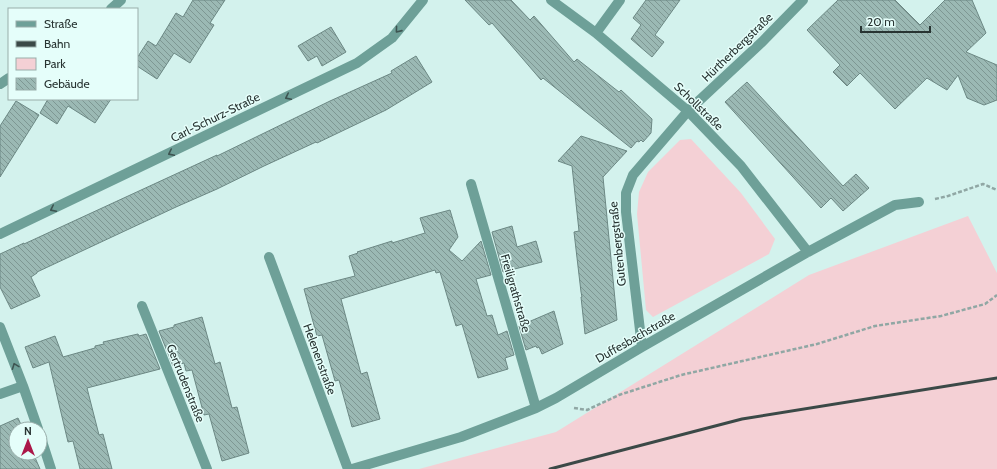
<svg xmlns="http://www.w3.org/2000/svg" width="997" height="469" viewBox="0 0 997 469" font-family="Cabin,sans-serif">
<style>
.park{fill:#f4d0d5}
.building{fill:url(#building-back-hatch);stroke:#6c8884}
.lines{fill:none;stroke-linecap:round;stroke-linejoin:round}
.path{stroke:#90a7a4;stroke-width:2.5;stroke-dasharray:4 2;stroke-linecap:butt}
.minor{stroke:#6ea098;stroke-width:10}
.rail{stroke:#3b4947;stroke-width:3}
.oneway{stroke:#3d5451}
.labels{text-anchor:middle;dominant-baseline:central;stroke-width:3;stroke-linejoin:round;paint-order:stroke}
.street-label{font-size:12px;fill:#283432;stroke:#e5fefa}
</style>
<defs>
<pattern id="building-back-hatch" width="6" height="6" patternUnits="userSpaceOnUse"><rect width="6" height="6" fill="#9bb9b4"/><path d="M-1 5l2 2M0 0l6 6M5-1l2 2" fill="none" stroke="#7e9793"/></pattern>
</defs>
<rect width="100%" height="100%" fill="#d3f2ed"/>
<!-- park -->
<path class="park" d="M691 139 741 193 775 239 769 254 653 317 646 310 637 214 639 192 648 172 680 140Z
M968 216 997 273V469H419L556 432 809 275Z"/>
<!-- building -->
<path class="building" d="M193 0H225L210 23 214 25 190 63 174 53 157 79 137 66V58L148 41 156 46 176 13 183 17Z
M465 0H511L530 20 534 16 574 62 577 59 619 92 621 90 652 119 651 133 643 142 641 140 639 142 637 141 631 148 543 78 541 80 492 23 489 25Z
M646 0H680L655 35 664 42 652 57 631 39 641 25 633 18Z
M838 0H895L920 25 945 0H972L986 33 966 52 997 65V100L984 105 967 98 958 75 947 90 927 78 895 109 860 73 847 86 833 72 840 65 807 30Z
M331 27 346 52 322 66 317 56 308 61 298 46Z
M416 56 432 82 386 110 317 143 316 142 264 166 217 189 176 207 37 272V273L31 277 40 296 11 309 0 287V254L24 243V244L217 155V156L330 101 392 73 391 71Z
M747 82 843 186 856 174 869 188 843 211 831 198 821 208 725 102Z
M48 99H111L95 123 68 106 57 124 40 113Z
M16 101 39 115 0 177V126Z
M581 136 627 151 603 177 617 320 585 334 581 297H582L581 292 574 232 579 231 572 166 558 161Z
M450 210 458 237 449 250 462 261 481 241 491 275 476 279 487 316 492 315 498 335 507 331 514 355 505 358 508 369 478 378 462 324 456 326 440 272 436 273 435 270 341 299 361 374 367 372 380 419 352 427 339 380 335 381 322 335 317 336 304 289 355 276 349 256 358 253 357 252 392 241V243L425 233 420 218Z
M512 226 517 247 536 241 542 262 503 272 492 232Z
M554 311 563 344 542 354 539 347 537 348 536 346 526 350 519 326Z
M202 317 215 364 220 362 232 408 237 407 249 453 222 461 209 414 204 415 192 370 186 371 184 363 173 366 159 331 174 327V325Z
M138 334 139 336 146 334 160 369 87 388 99 435 103 434 112 469H80L73 441 68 442 49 362 33 368 25 347 55 336 63 357 95 348V346L104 344 103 342Z
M18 418 23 429H16V453H33L40 469H0V426Z"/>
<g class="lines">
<!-- path -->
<path class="path" d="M935 199 948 196 983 184 997 190
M574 408 587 410 619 395 681 375 817 344 875 326 941 316 985 304 997 295"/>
<!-- minor -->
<path class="minor" d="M551 0 596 33 688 111 741 166 808 252
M111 9 121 0
M596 33 620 0
M0 84 9 78
M471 184 536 408
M0 234 357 63 392 38 423 0
M269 257 348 469
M142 306 207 469
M0 327 23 386 38 429
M642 347 626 212V193L633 175 688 111 762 42 803 0
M0 394 23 386
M40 435 51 469
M352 469 461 437 536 408 556 398 642 347 808 252 895 205 919 202"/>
<!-- rail -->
<path class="rail" d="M550 469 742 419 997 378"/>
</g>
<!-- one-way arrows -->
<defs><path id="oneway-chevron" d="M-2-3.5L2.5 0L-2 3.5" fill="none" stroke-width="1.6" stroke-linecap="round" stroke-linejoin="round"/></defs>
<g class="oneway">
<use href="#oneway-chevron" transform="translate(398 30) rotate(129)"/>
<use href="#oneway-chevron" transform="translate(288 97) rotate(154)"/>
<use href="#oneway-chevron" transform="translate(171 153) rotate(154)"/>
<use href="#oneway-chevron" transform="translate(53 209) rotate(154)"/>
<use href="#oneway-chevron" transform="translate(15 366) rotate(-111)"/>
</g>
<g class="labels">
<!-- street labels -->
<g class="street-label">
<text transform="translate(737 47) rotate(-44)">Hürtherbergstraße</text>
<text transform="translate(699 106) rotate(44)">Schollstraße</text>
<text transform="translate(215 117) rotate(-26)">Carl-Schurz-Straße</text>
<text transform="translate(617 244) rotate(-96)">Gutenbergstraße</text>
<text transform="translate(516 293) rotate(74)">Freiligrathstraße</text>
<text transform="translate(635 337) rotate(-30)">Duffesbachstraße</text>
<text transform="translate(320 359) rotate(70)">Helenenstraße</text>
<text transform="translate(186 383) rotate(68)">Gertrudenstraße</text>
</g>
</g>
<!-- legend -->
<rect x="8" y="8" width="130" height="92" fill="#e5fefa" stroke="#99adaa"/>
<rect x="16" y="21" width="20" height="6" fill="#6ea098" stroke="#99adaa"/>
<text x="44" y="28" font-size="12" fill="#283432">Straße</text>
<rect x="16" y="41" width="20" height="6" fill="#3b4947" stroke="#99adaa"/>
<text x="44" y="48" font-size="12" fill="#283432">Bahn</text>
<rect x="16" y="58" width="20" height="12" fill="#f4d0d5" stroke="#99adaa"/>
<text x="44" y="68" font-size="12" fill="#283432">Park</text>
<rect x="16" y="78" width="20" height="12" fill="url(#building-back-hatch)" stroke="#99adaa"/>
<text x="44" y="88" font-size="12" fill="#283432">Gebäude</text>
<!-- north arrow -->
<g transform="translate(28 441)"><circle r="19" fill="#e5fefa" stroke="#99adaa"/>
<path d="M0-3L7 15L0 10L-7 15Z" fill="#ab1849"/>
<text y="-6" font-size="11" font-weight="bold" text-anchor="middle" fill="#283432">N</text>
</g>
<!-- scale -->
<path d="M861 26v6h69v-6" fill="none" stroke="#283432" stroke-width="2"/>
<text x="867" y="26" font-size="12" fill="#283432" stroke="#e5fefa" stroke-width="3" paint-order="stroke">20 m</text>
</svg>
